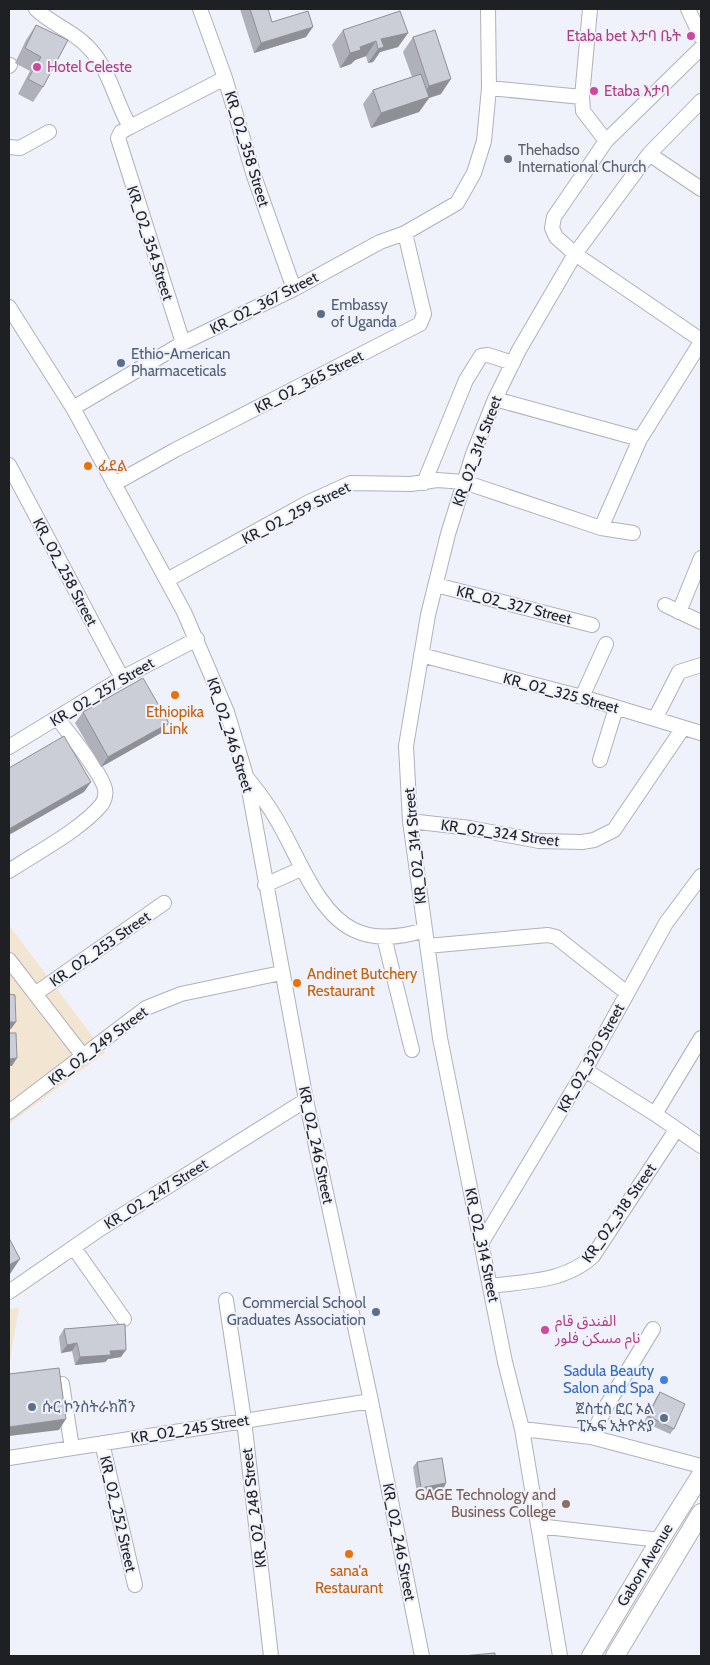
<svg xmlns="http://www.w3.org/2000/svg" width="710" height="1665" viewBox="0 0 710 1665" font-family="Cabin,'Noto Sans Arabic','Noto Sans Ethiopic',sans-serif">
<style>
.commercial{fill:#f2e6d2}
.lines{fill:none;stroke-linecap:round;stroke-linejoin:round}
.minor-casing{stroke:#afb1bb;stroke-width:16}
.major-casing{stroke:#afb1bb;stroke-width:20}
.minor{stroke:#fff;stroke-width:14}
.major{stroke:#fff;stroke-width:18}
.wall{fill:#afb0b9}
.shaded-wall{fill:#8e9096}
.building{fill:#cbcdd7;stroke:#8e9096}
.hotel-dot{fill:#d1479c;stroke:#eff1fb;stroke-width:2}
.worship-dot{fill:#6b7280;stroke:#eff1fb;stroke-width:2}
.service-dot{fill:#5c6f8a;stroke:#eff1fb;stroke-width:2}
.food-dot{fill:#e8710a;stroke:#eff1fb;stroke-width:2}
.shop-dot{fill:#3f7fe0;stroke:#eff1fb;stroke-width:2}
.education-dot{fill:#8d6e63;stroke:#eff1fb;stroke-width:2}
.labels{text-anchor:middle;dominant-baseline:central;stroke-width:4;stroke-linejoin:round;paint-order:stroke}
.hotel-label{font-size:15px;fill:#b23c85;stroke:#eff1fb;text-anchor:start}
.street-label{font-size:15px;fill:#1f2023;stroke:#eff1fb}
.worship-label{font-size:15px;fill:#5b616d;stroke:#eff1fb;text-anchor:start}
.service-label{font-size:15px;fill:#4e5e75;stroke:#eff1fb;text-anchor:start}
.food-label{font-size:15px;fill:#c56008;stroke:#eff1fb;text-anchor:start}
.shop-label{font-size:15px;fill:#366cbe;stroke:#eff1fb;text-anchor:end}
.education-label{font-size:15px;fill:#785e54;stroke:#eff1fb;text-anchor:end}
</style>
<rect width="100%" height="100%" fill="#eff1fb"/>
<!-- commercial -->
<path class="commercial" d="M9 925 105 1053 9 1124Z
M19 1307 9 1366V1310Z"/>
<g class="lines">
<defs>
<path id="minor" d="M36 9C52 25 74 31 89 48 110 70 115 101 130 127
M200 9 225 78 254 176 294 289
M590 9 582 97 583 111 606 141 701 48
M688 9 701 37
M9 66 10 65
M489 88 582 97
M606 141 554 217 552 228 556 237 575 254 701 340
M9 147 20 148 49 132
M649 154 701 189
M9 307 73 408 184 612 227 712 247 779 306 1100 371 1401 422 1656
M183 343 118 138 121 132 130 127 225 78
M495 399 640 439
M73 408 183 343 294 289 380 242 405 233 457 203 474 173 484 141 489 88 488 9
M9 465 122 678
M424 483 466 380 481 356 488 355 513 363
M114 484 175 450 420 324 424 314 405 233
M601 528 640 439 701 342
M167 580 309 502 351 483 411 484 437 480 464 482 601 528 633 533
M436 585 592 625
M665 605 701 622
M679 612 701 558
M421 655 582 697 701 733
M582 697 606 644
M655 719 679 672 701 665
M9 747 122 678 197 639
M600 760 616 708
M248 779C262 796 274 813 284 833 301 864 320 914 354 930 377 941 402 937 425 930
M410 821 470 828 539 841 582 842 594 840 614 830 683 728
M9 871C36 853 82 829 102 804 105 799 106 794 105 789 101 772 70 735 58 719
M265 885 301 869
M384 937 412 1050
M427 946 548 935 556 937 627 993
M9 960 83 1056
M35 994 164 903
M585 1070 655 1114 701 1146
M9 1112 146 1008 181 994 281 973
M655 1114 701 1038
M482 1242 585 1070 666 923 701 876
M74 1248 124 1319
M490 1286C527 1281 565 1282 593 1256L676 1130
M9 1292 100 1229 306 1100
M226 1300 244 1420 271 1656
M653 1329 607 1405 591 1437 701 1466
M62 1384 72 1448
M522 1429 591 1437
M102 1443 135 1585
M9 1458 371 1401
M538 1526 660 1540
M560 1656 522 1429 505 1362 440 1038 410 821 406 746 428 615 448 534 473 454 495 399 519 350 575 254 649 154 701 101"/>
<path id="major" d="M591 1656 660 1540 701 1475
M615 1656 701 1513"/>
</defs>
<!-- minor casing -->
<use href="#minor" class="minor-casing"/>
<!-- major casing -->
<use href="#major" class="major-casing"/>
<!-- minor -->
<use href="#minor" class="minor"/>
<!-- major -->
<use href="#major" class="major"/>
</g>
<!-- wall -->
<path class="wall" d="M240 9H268L272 22 306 37 254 53Z
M36 25 68 40 43 87 33 102 18 94 30 71 15 63 26 40Z
M343 30 408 33 398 47 380 52 373 62 368 63 366 56 355 60 351 64 340 68 332 45Z
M413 37 441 94 429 98 419 112 371 128 363 104 373 90 412 77 403 52Z
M83 712 169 723 161 733 101 767 75 723Z
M64 1329 121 1357 108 1359 105 1362 75 1365 72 1351 61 1353 59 1337Z
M660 1392 674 1429 670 1434 644 1422 656 1398Z
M417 1462 446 1483 443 1489 417 1493 413 1467Z"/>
<!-- shaded-wall -->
<path class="shaded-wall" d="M313 27 306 37 254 53 261 43Z
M408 33 398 47 380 52 373 62 368 63 378 49 381 39Z
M376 41 366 56 355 60 351 64 340 68 350 53 360 47Z
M451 79 441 94 429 98 419 112 371 128 381 113 419 100 429 86Z
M169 723 161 733 101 767 108 757Z
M91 782 84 792 9 835V829Z
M9 1022H16L11 1029H9Z
M17 1058 12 1066H9V1059Z
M20 1259 10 1274H9V1265Z
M77 1343 72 1351 61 1353 67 1345Z
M126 1350 121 1357 108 1359 105 1362 75 1365 80 1357 110 1351Z
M66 1419 59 1430 9 1436V1427Z
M446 1483 443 1489 417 1493 421 1488Z"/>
<!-- building -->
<path class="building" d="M250 9H268L272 22 308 11 313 27 261 43Z
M400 11 408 33 381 39 384 47 378 49 376 41 360 47 361 50 350 53 343 30Z
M36 25 68 40 43 87 28 79 41 57 25 48Z
M435 30 451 79 429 86 413 37Z
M421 74 429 97 381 113 373 90Z
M143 678 169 723 108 757 83 712Z
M64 736 91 782 9 829V768Z
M9 994 15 995 16 1022H9Z
M9 1033H16L17 1058 9 1059Z
M9 1238 20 1259 9 1265Z
M125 1324 126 1350 110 1351 111 1355 80 1357 77 1343 67 1345 64 1329Z
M59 1368 66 1419 9 1427V1374Z
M660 1392 685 1404 674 1429 648 1416Z
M442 1458 446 1483 421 1488 417 1462Z
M495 1653V1656H462Z"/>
<!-- markers -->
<g class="hotel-dot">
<circle cx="691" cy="36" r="5"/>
<circle cx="37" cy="67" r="5"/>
<circle cx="594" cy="91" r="5"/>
<circle cx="545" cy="1330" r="5"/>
</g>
<circle class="worship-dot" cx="508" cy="159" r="5"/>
<g class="service-dot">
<circle cx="321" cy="314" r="5"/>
<circle cx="121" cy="363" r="5"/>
<circle cx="376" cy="1312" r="5"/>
<circle cx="32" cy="1407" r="5"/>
<circle cx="664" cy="1418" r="5"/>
</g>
<g class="food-dot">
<circle cx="88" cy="466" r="5"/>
<circle cx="175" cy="695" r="5"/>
<circle cx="297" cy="983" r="5"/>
<circle cx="349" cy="1554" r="5"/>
</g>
<circle class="shop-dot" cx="664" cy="1380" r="5"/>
<circle class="education-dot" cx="566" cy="1504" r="5"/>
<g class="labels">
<!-- hotel labels -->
<g class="hotel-label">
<text x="681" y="36" text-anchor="end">Etaba bet እታባ ቤት</text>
<text x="47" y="67">Hotel Celeste</text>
<text x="604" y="91">Etaba እታባ</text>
<text x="555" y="1321">الفندق قام<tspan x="555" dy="17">نام مسكن فلور</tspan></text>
</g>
<!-- street labels -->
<g class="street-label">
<text transform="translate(247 149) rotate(73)">KR_02_358 Street</text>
<text transform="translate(150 243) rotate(72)">KR_02_354 Street</text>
<text transform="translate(264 303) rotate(-27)">KR_02_367 Street</text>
<text transform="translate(309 382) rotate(-27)">KR_02_365 Street</text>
<text transform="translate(477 451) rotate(-70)">KR_02_314 Street</text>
<text transform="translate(296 513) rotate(-27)">KR_02_259 Street</text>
<text transform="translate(65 572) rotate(62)">KR_02_258 Street</text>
<text transform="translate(514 605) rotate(14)">KR_02_327 Street</text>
<text transform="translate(102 692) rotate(-31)">KR_02_257 Street</text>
<text transform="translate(561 693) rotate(15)">KR_02_325 Street</text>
<text transform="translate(230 735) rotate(72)">KR_02_246 Street</text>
<text transform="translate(500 833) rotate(8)">KR_02_324 Street</text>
<text transform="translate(415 846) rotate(-96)">KR_02_314 Street</text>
<text transform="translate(100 949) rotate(-35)">KR_02_253 Street</text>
<text transform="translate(98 1046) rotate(-37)">KR_02_249 Street</text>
<text transform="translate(591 1058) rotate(-61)">KR_02_320 Street</text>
<text transform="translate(316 1145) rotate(78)">KR_02_246 Street</text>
<text transform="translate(156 1194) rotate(-32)">KR_02_247 Street</text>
<text transform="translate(619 1213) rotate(-55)">KR_02_318 Street</text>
<text transform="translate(482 1245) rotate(78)">KR_02_314 Street</text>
<text transform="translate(190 1429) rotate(-9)">KR_02_245 Street</text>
<text transform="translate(254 1508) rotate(-97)">KR_02_248 Street</text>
<text transform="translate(118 1514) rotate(77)">KR_02_252 Street</text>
<text transform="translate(399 1542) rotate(79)">KR_02_246 Street</text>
<text transform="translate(645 1565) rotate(-59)">Gabon Avenue</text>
</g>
<!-- worship labels -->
<g class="worship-label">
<text x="518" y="150">Thehadso<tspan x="518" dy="17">International Church</tspan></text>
</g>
<!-- service labels -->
<g class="service-label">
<text x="331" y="305">Embassy<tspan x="331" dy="17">of Uganda</tspan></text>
<text x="131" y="354">Ethio-American<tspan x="131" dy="17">Pharmaceticals</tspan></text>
<text x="366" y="1303" text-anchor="end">Commercial School<tspan x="366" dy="17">Graduates Association</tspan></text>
<text x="42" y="1407">ሱር ኮንስትራክሽን</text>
<text x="654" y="1409" text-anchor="end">ጀስቲስ ፎር ኦል<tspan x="654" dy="17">ፒኤፍ ኢትዮጵያ</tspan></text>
</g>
<!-- food labels -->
<g class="food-label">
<text x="98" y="466">ፊደል</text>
<text x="175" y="712" text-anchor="middle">Ethiopika<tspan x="175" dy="17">Link</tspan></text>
<text x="307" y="974">Andinet Butchery<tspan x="307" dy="17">Restaurant</tspan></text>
<text x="349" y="1571" text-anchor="middle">sana'a<tspan x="349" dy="17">Restaurant</tspan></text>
</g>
<!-- shop labels -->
<g class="shop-label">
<text x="654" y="1371">Sadula Beauty<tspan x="654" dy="17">Salon and Spa</tspan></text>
</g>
<!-- education labels -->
<g class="education-label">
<text x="556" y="1495">GAGE Technology and<tspan x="556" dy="17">Business College</tspan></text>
</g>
</g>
<!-- border -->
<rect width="710" height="1665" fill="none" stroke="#1f2023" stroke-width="20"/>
</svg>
